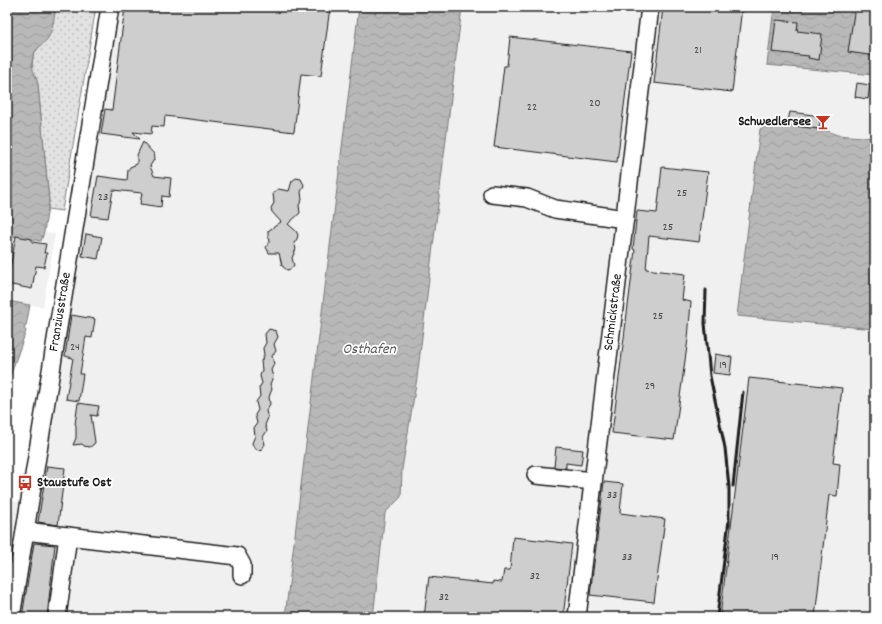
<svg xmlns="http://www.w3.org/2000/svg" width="882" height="624" viewBox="0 0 882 624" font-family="Dekko,sans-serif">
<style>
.built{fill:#f0f0f0}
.grass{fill:url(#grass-dots);stroke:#7f7f7f}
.water{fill:url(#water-waves);stroke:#7a7a7a}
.building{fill:#cecece;stroke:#1c1c1c}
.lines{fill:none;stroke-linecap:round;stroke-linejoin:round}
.minor-casing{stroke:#1c1c1c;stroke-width:20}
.minor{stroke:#fff;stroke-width:17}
.rail{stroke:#1c1c1c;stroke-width:3}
.labels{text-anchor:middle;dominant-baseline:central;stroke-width:3.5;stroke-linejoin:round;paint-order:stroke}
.number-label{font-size:12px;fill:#484848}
.poi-label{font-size:14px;font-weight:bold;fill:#1c1c1c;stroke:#fff;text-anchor:end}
.street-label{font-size:14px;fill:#1c1c1c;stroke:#fff}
.water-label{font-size:15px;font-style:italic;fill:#5a5a5a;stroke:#fff}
</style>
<defs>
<pattern id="grass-dots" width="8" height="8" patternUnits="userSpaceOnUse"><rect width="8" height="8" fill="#e2e2e2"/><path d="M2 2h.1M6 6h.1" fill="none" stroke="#c1c1c1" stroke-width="1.8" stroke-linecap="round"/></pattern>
<pattern id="water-waves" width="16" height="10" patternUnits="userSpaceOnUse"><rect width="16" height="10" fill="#b8b8b8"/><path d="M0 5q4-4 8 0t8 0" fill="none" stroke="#9e9e9e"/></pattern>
</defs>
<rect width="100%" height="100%" fill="#fff"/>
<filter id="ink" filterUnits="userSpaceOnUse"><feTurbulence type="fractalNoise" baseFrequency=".025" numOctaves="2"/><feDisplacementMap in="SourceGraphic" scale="8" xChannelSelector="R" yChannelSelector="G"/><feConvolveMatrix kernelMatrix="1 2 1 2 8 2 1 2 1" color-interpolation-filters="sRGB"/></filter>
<g filter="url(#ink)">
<!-- built -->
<path class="built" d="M110 7H875V617H7V500L29 504Z
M7 194 48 209 44 232 55 234 43 307 7 301Z"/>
<!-- grass -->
<path class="grass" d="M56 7H96L62 211 48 209 49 201 38 85 32 69 33 55 51 31Z"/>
<!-- water -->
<path class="water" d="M7 7H56C54 17 53 29 48 38 41 48 32 48 32 64 32 71 37 77 38 85L49 201 44 232 41 241 7 235Z
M359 7H462L417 378 402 469 401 497 385 513 373 617H285Z
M774 7H875V75L767 65Z
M774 123 818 129 819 127 837 135 875 138 874 329 737 316 760 129Z
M7 301 30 305 26 326 24 328 26 331 7 385Z"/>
<!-- building -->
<path class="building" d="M125 7H330L321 76 301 74 294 132 165 116 164 127 152 126 151 134 133 132 140 139 101 134 105 109 112 110Z
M663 7H742L732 92 654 83Z
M855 7 875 9V56L848 52Z
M776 20 798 22 797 31 822 34 819 60 808 58 809 56 772 52Z
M510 37 631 51 617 162 494 147 504 66H507Z
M857 83 870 85 868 99 855 97Z
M790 112 821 116 819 129 787 125Z
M143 142 154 154 155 158 150 166 154 176 171 178 169 197 162 196 161 207 140 204 142 193 113 190 108 218 91 216 98 176 127 180 128 170 130 167 137 164V155Z
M662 167 708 172 699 242 649 236 646 269 685 274 682 300 691 302 688 339 674 440 612 433 635 250 633 249 637 211 657 213Z
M296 178 301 179 304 185 301 192 302 200 299 205 300 213 288 224 296 231 298 235 297 239 294 243 296 249 292 258 294 265 291 269 287 270 282 266 279 253H269L266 247 270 241 268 235V231L281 222 272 212 271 208 274 203 273 193 278 189 289 191 292 181Z
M86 234 102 237 98 259 82 256Z
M16 236 32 239V242L46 244 44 253H47L44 267 36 266 32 289 7 284V274H9Z
M71 315 95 319 92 338 86 337 80 374H83L79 401 66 399 73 358 65 356Z
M269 329 276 331 278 337 274 344 276 351 272 356 274 364 271 370 273 377 270 384 272 389 269 397 270 404 266 411 268 418 265 425 267 431 263 437 265 444 262 449 258 450 254 448 252 443 255 436 254 428 257 423 255 415 258 410 256 402 260 396 259 388 262 383 260 376 262 370 261 361 264 356 263 348 266 343 265 334Z
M715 354 732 357 730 375 713 373Z
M749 378 842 388 833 463 840 464 837 496 829 495 815 617H720Z
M78 403 99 406 97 416 91 415 95 442 94 444 90 447 84 446 82 444 73 445 76 438V425L75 424Z
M556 447 583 450 581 465 566 463V468L554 467Z
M47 466 65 468 58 525 38 522Z
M604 482 623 484 620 513 665 519 654 602 590 595Z
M513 537 572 544 563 617 526 614V617H424L429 577 493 584V581L502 582 504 570H510Z
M34 543 55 545 47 617H22Z"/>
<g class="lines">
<defs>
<g id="minor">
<path d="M492 194 527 198 555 209 625 219"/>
<path d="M536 475 593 481"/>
<path d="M25 531 237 556 242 565V575"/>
<path id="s1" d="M11 617 110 7"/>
<path d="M57 617 68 536"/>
<path id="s2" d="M577 617 650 7"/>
</g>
</defs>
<!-- minor casing -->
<use href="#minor" class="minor-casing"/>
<!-- minor -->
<use href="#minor" class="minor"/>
<!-- rail -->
<path class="rail" d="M706 290 705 323 710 376 725 448 729 487V525
M733 486 743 392
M717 617 729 520"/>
</g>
</g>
<!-- icons -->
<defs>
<symbol id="bar-bare" viewBox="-9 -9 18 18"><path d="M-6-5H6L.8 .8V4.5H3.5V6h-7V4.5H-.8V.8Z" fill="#c8321e" stroke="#fff" stroke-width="2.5" paint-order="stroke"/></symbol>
<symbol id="bus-bare" viewBox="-9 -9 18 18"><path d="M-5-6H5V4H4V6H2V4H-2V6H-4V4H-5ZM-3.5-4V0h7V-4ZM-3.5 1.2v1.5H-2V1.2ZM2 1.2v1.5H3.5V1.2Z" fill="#c8321e" stroke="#fff" stroke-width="2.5" paint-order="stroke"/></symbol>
</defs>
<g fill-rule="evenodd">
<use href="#bar-bare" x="812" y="111" width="22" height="22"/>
<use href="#bus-bare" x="14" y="472" width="22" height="22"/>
</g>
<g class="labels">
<!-- number labels -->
<g class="number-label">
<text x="698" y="50">21</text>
<text x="595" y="103">20</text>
<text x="532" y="107">22</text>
<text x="682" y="193">25</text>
<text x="103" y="197">23</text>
<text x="668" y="227">25</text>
<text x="658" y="316">25</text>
<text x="75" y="347">24</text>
<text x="723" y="365">19</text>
<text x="650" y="386">29</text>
<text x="612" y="495">33</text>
<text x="627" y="557">33</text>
<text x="775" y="557">19</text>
<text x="535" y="576">32</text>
<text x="444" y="597">32</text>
</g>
<!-- poi labels -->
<g class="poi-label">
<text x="811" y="122">Schwedlersee</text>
<text x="37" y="483" text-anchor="start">Staustufe Ost</text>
</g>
<!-- street labels -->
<g class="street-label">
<text stroke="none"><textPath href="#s1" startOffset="309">Franziusstraße</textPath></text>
<text stroke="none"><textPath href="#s2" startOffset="307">Schmickstraße</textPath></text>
</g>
<!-- water labels -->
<g class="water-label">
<text x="369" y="350">Osthafen</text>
</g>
</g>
<!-- margin -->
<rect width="882" height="624" fill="none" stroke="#fff" stroke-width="24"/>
<rect x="12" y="12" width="858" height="600" fill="none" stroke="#1c1c1c" stroke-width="1.5" filter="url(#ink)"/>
</svg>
